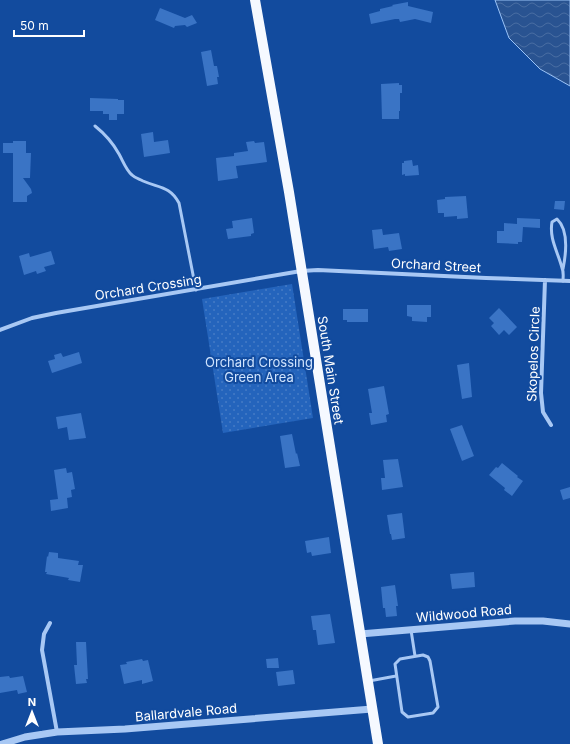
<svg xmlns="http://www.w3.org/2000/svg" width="570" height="744" viewBox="0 0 570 744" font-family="Inter,sans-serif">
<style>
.park{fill:url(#park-dots)}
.water{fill:url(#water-waves);stroke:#9ac3f8}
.building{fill:#3a74c5}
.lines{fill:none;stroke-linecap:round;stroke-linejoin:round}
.service{stroke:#a8c8f4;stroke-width:3}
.minor{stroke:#a8c8f4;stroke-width:4}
.tertiary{stroke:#a8c8f4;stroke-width:7}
.primary{stroke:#f5f9ff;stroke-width:10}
.labels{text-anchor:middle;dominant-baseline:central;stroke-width:4;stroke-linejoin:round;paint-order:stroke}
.street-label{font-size:13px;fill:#fff;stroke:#124b9e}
.park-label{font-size:13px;fill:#d0e4fe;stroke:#124b9e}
</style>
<defs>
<pattern id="park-dots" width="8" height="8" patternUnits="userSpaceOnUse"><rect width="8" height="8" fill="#2464bc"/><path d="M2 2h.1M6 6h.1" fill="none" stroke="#457bc6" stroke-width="1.8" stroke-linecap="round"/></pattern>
<pattern id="water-waves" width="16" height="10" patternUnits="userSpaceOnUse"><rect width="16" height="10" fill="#295391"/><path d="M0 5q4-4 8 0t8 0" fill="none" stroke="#496da2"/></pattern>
</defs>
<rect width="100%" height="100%" fill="#124b9e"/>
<!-- park -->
<path class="park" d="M292 284 313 418 223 433 202 299Z"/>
<!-- water -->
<path class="water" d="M495 0H570V86L540 69 509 38Z"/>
<!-- building -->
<path class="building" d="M408 2V6L433 12 431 23 415 19 400 22 399 19H395L371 24 369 14 380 11V9L393 6 392 5Z
M160 8 185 18 192 15 197 23 187 27 185 25 175 26 174 28 155 20Z
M211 50 214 66H217L219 77H217L218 84 207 86 201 52Z
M399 83V85H402V93H400V111H399V119H382L381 84Z
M90 98 118 99V100H124V114H117V120H109V114H103V111H90Z
M153 132 154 142 168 140 170 153 144 157 141 134Z
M13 141H26V153H31L30 178H23L31 189 32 193 27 196V202H13V153H3V143H13Z
M254 141 255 143 264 142 267 162 236 166 238 178 218 181 216 158 234 156V153L248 151 246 142Z
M412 160 413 166 418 165 419 175 405 176V174L402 175V163H404V161Z
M466 196 468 218 457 219V216L444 217V213H438L437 200 445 199V197Z
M555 201H565L564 210 554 209Z
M252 218 254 233 251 234V236L228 239 226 229 233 228 232 221Z
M517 218 540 219V228L523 227 522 242H518V244L497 243V231H504V223L517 224Z
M382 229 383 235 399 233 402 249 389 251 388 247 374 249 372 230Z
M51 251 55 264 44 267 46 271 37 274 36 271 24 275 19 256 29 253 30 257Z
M407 305H431V317H427V322L412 321V317L407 316Z
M499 308 517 327 509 335 504 330 499 335 491 326 494 323 489 318Z
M343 309H368V322H347V320H343Z
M79 352 82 363 52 373 48 361 55 359 54 355 61 353 63 357Z
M469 363 472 397 462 399 457 365Z
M384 386 389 414 386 415 387 422 371 425 369 413H372L368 389Z
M81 413 86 438 69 440 67 427 58 429 56 417Z
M462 425 474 456 462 461 450 429Z
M292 434 296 454 297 453 300 466 285 468 280 436Z
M398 459 403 487 382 490 381 478H385L383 460Z
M502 463 518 476 517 477 523 481 512 496 504 490 505 488 489 475 496 467 498 468Z
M66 468 67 473 72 472 75 489 71 490 72 497 67 498 68 508 51 511 50 500 58 499 54 470Z
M570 487V498L563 500 560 490Z
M402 513 405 538 392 540 391 534H390L387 515Z
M329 537 331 553 312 556 311 552 307 553 305 541Z
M49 552 58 553V558L79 561 78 565H83L80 582 68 580 69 578 46 574 47 572H45L47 556 48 557Z
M474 572 475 587 452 589 450 574Z
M395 585 398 606H396L397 616 386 617 385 608H383L381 587Z
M330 614 335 643 318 645 316 630H313L311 616Z
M76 642H86L88 679H86L87 683 76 684 74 665H77Z
M278 658 279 668H267L266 659Z
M142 659 143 661 148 660 153 681 142 684V680L124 684 120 665 127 664 126 662Z
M293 670 295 684 278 686 276 672Z
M9 676 10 678 23 676 27 692 18 694 17 690 0 693V677Z"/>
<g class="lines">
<!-- service -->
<path class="service" d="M95 126C105 134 113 143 119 154 123 161 126 170 132 175 135 178 139 179 143 181 159 188 170 186 179 203L196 290
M563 269C566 254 569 230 557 219L552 222C549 239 558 252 562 268 564 272 563 277 563 281
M411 630 415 656
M423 655 428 657 430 661 438 707 433 713 408 717 402 712 395 664 400 659Z
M369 681 396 676"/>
<!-- minor -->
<path class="minor" d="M545 280 541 393 543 412 551 425
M0 330 32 318 56 313 301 271 318 270 486 278 570 281
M50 623 44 634 42 650 57 732"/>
<!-- tertiary -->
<path class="tertiary" d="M360 634 515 621H543L570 624
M2 744 25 737 57 732 125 729 372 709"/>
<!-- primary -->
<path class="primary" d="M255 0 289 192 378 744"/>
</g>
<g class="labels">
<!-- street labels -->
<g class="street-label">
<text transform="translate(436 265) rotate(3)">Orchard Street</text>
<text transform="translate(148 287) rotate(-9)">Orchard Crossing</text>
<text transform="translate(533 354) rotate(-88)">Skopelos Circle</text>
<text transform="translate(331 370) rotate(81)">South Main Street</text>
<text transform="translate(464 613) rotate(-5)">Wildwood Road</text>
<text transform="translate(186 712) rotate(-5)">Ballardvale Road</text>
</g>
<!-- park labels -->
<g class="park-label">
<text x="259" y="362">Orchard Crossing<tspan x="259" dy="15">Green Area</tspan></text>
</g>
</g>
<!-- north arrow -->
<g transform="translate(32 712)" stroke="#124b9e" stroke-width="3" paint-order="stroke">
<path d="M0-3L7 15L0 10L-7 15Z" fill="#ffffff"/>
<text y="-6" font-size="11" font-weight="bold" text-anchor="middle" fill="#ffffff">N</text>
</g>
<!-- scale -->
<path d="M14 30v6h70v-6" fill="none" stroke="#ffffff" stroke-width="2"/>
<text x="20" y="30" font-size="12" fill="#ffffff" stroke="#124b9e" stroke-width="3" paint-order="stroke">50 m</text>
</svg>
